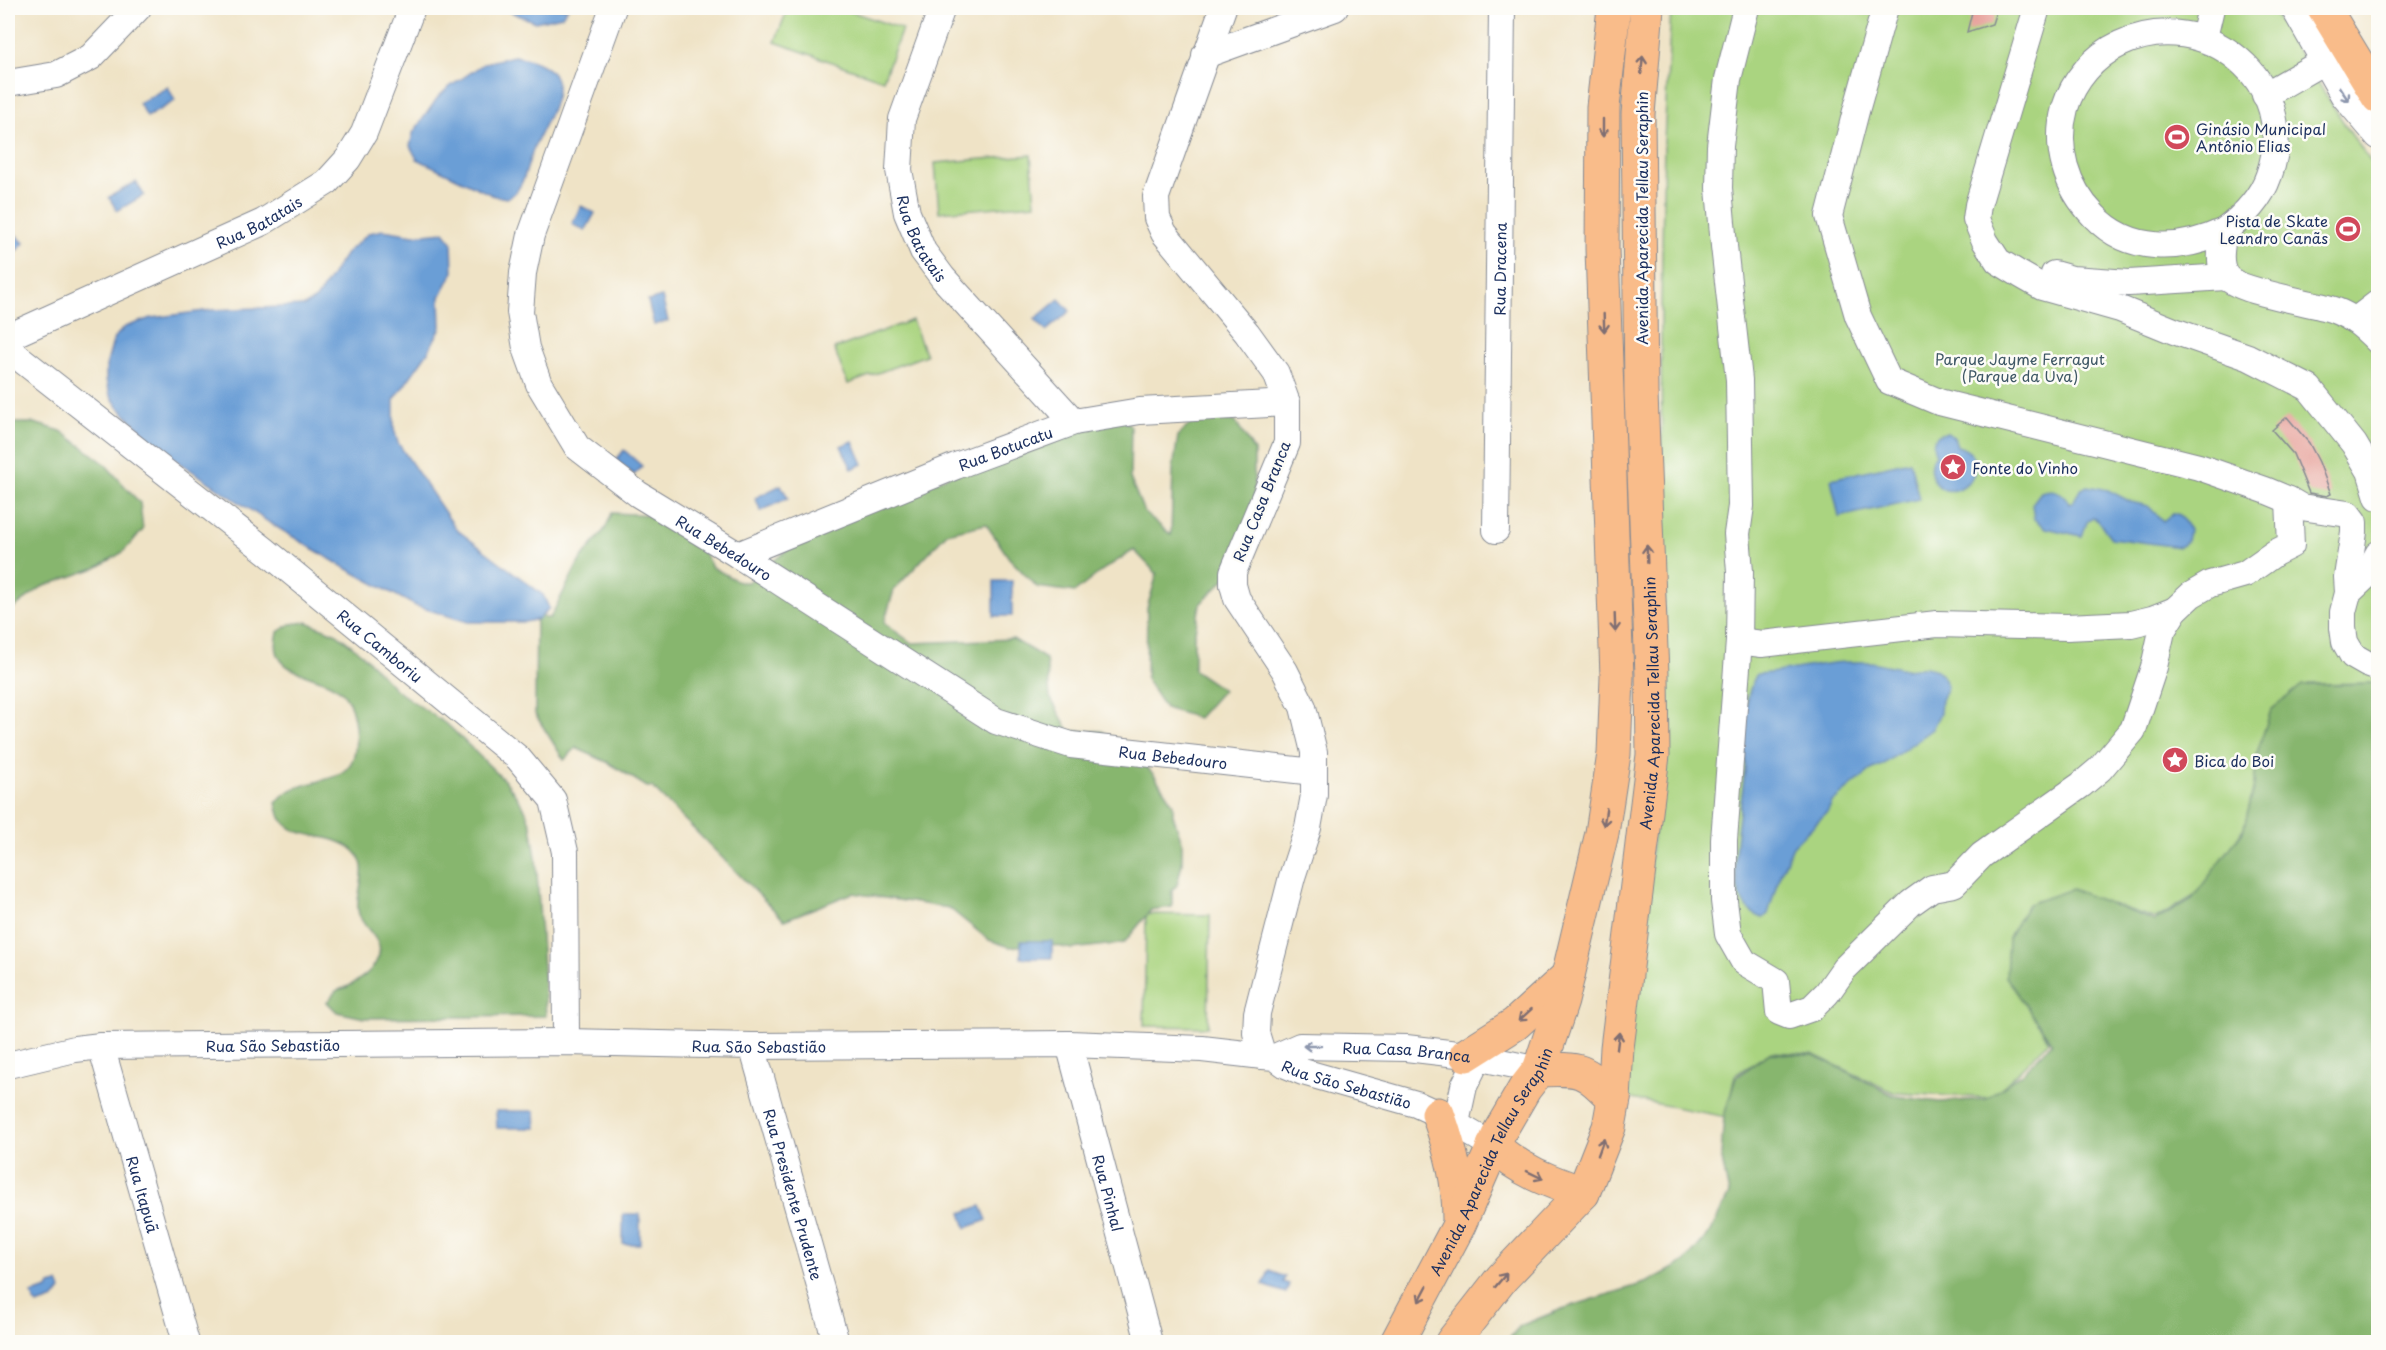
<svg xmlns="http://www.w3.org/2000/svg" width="2386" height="1350" viewBox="0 0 2386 1350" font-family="'Playpen Sans',sans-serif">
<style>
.green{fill:#aad480;stroke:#62826f;stroke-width:1.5}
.forest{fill:#87b66e;stroke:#517266;stroke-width:1.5}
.water{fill:#6b9ed6;stroke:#43669a;stroke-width:1.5}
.building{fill:#e7a49e}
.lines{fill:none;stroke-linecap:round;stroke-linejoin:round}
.minor-casing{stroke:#858992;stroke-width:28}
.major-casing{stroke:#858992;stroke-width:35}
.minor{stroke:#fff;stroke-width:26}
.major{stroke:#f9bc8a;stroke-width:33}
.oneway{stroke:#7f6e72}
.oneway2{stroke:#8d97ae}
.labels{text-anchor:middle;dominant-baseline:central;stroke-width:5;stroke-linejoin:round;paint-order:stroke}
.poi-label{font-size:15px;fill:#1b2f5e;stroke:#fdfcf7;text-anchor:start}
.street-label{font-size:15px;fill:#1b2f5e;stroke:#fdfcf7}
.park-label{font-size:15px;fill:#3f5866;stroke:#fdfcf7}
</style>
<rect width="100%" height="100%" fill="#fdfcf7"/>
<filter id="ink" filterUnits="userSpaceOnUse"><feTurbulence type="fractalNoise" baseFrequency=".0167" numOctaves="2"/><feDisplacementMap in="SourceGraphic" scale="12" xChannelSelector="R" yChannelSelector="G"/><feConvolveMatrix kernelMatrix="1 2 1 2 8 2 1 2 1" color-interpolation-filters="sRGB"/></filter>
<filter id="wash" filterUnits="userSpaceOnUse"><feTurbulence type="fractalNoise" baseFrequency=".008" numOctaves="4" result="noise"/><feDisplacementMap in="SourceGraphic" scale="24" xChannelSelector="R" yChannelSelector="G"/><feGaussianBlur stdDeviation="1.35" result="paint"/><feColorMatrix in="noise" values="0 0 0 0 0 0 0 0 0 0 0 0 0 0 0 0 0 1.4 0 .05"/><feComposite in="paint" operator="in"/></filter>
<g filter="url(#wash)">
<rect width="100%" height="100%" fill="#efe3c6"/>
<!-- green -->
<path class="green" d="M788 8H841L902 29 883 80 775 42Z
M1671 8H2271L2349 131 2378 172V683L2308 684 2271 710 2245 826 2204 890 2156 919 2070 890 2028 909 2008 937 2007 975 2049 1041 1992 1098 1895 1093 1812 1054 1771 1052 1735 1075 1726 1117 1621 1097 1667 724 1662 507 1661 309 1664 142Z
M1031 155 1035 204 939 212 935 163Z
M912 320 926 355 848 384 834 349Z
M1146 914 1210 915 1208 1027 1144 1026Z"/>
<!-- forest -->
<path class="forest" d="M1110 406 1131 426 1130 478 1144 512 1171 535 1173 469 1178 436 1202 412 1236 422 1254 451V518L1224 580 1200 604 1194 637V670L1223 690 1198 718 1165 708 1146 679 1147 608 1157 574 1134 550 1104 569 1075 592 1037 587 1009 558 986 524 947 533 894 590 884 623 912 643 1013 639 1046 659 1050 697 1069 731H1102L1131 751 1154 775 1173 804V815L1182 842V864L1177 885 1172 890V907L1151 910 1124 943 1072 949 1042 943 1010 947 989 940 949 908 853 893 784 920 652 787H647L609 763 576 748 564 760 535 714 536 602 544 618H550L579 562 605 529 612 513 656 515 709 547 702 549 712 567 739 582H748L798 541Z
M8 423H34L61 431 104 463 140 503 143 530 123 552 98 567 42 587 8 612Z
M307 622 337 634 362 654 396 690 449 726 507 783 525 809 531 825 536 857 546 1016 364 1018 337 1012 327 1002C330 999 333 994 336 991 340 989 345 988 349 986 357 982 372 971 376 962 387 943 370 935 361 919 349 898 376 868 352 849 324 827 284 847 276 803 279 800 282 795 286 793 309 777 351 786 355 750 357 732 355 703 340 690 316 670 266 678 278 632L290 624Z
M2378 683V1342H1506L1520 1326 1562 1309 1648 1282 1685 1262 1711 1231 1729 1194 1721 1155 1724 1116 1736 1077 1770 1053 1814 1055 1895 1096 1939 1102 1986 1099 2023 1072 2052 1043 2006 977 2008 938 2028 904 2072 889 2155 921 2192 899 2243 831 2253 792 2258 750 2271 710 2302 685Z"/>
<!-- water -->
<path class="water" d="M501 8H568L562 16 535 22Z
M514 56C582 68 554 103 535 145 528 159 527 177 518 189 516 193 511 196 507 198L494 196 417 159 410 146 413 133 438 97 448 88 485 63Z
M168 87 175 101 147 117 139 103Z
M136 182 144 195 117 211 109 197Z
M581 206 595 213 585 231 572 224Z
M8 227 24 243 14 253 8 246Z
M383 230 414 235 444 232 452 242 453 272 440 297 441 327 428 352 394 400V429L398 443 456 529 543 595 549 608 539 619 525 622H468L416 606 340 565 270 523 161 450 118 407 110 395 106 380V366L114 338 125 327 151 318 212 310 304 306 316 299 347 252 369 233Z
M662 297 668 321 654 325 648 301Z
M1059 299 1070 311 1046 331 1035 319Z
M1947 433 1954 437 1957 446C2004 460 1949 517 1932 476 1929 468 1931 460 1936 454 1930 443 1935 433 1947 433Z
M853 441 863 464 852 469 841 446Z
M624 450 642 466 634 475 616 460Z
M1910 461 1919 499 1839 517 1831 479Z
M781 485 788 498 761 511 755 498Z
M2087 486 2108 490 2131 502 2148 506 2163 521 2173 513 2180 515 2189 529 2187 542 2179 547 2111 538 2098 521 2093 518 2087 522 2082 536 2046 528 2034 519 2032 504 2041 492C2053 488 2064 491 2069 504L2073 502 2080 490Z
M994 581H1012V616H994Z
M1847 662H1871L1905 669 1927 667 1937 670 1942 675 1947 687 1941 700 1940 713 1932 729 1884 764 1871 770 1832 802 1828 811 1793 846 1779 877 1768 914 1763 918C1748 913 1742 904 1738 888 1730 852 1742 806 1745 769 1747 739 1740 701 1757 674 1787 673 1816 663 1847 662Z
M1021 941H1052V958H1021Z
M496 1111H535L536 1128H497Z
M981 1206 987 1220 966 1228 961 1213Z
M623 1214H640V1244H623Z
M1269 1271 1285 1277 1283 1282 1289 1284 1286 1293 1263 1285Z
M58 1283 61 1290 54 1299 37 1305 31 1294 48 1289 50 1285Z"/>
<g id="blocks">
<!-- building -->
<path class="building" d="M1973 8H1997L1992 24 1967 32Z
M2287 417 2309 443 2319 462 2331 494 2327 496 2309 493 2293 454 2272 430Z"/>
</g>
</g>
<g filter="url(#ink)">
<use href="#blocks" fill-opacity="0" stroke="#858992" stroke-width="1.5"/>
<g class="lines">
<defs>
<g id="minor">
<path id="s1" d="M613 8 531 235 523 273 520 312 526 348 539 384 577 447 638 494 738 555 996 721 1071 745 1314 772"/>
<path id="s2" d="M942 8 902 119 899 170 907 213 923 251 943 278 1074 422"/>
<path d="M1223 8 1156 197 1157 218 1164 233 1247 333 1276 373 1287 403V443L1233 572V585L1237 599 1285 671 1303 707 1314 752V795L1308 828 1292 877 1257 1013 1256 1033 1263 1056"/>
<path d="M1746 8 1728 79 1720 146 1719 188 1724 246 1739 380 1741 506 1737 534 1740 572 1739 641 1724 840V901L1728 934 1744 962 1776 981 1779 1012 1789 1016 1812 1008 1827 993 1844 969 1911 903 1932 888 1954 884 1982 855 2081 785 2100 769 2133 730 2154 667 2162 631 2175 610 2191 595 2210 584 2245 574 2275 553 2291 545 2289 500"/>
<path d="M1885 8 1856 111 1829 216 1858 316 1889 381 1939 402 2199 467 2265 490 2289 500 2301 507 2348 514 2354 522V532L2347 577 2348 593 2343 612V628L2345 642 2353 656 2367 664 2378 668"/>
<path d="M2037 8 1978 205 1976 219 1985 241 1998 261 2021 275 2042 287 2120 309 2174 331 2248 357 2309 388 2354 444 2370 471 2378 497"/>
<path d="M2294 8 2344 96 2378 136"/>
<path d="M2204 38 2211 8"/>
<path d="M1205 55 1335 8"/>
<path d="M8 81 14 82 56 75 91 57 138 8"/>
<path d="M2265 95 2324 61"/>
<path d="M2224 231C2181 251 2130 254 2094 216 2066 187 2054 148 2065 108 2073 81 2094 56 2120 44 2205 4 2302 82 2269 175 2261 199 2244 216 2224 231 2222 244 2217 263 2226 276 2237 292 2312 302 2334 310 2353 317 2364 327 2378 341"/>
<path d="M2054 274 2072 279 2129 283 2226 277"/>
<path d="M2356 320 2378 303"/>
<path id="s3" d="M8 337 263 222 327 182 348 159 364 133 412 8"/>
<path id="s4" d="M8 349 266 551 518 758 553 800 565 852 566 1042"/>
<path id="s5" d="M1496 530 1502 8"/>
<path id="s6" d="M738 555 956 466 1074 422 1140 411 1287 403"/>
<path d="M2348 593 2367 575 2378 554"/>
<path d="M1739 641 1762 644 1937 624 2067 627 2131 624 2152 619 2175 610"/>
<path id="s7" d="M1069 1044 1149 1342"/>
<path id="s8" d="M101 1046 186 1342"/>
<path id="s9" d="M752 1046 836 1342"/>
<path id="s10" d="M1275 1057 1300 1046 1406 1048 1466 1055 1539 1070"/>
<path id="s11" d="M8 1065 75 1049 101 1046 566 1042 752 1046 1069 1044 1202 1049 1263 1056 1275 1057 1286 1065 1303 1072 1416 1104 1438 1114 1493 1146"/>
<path d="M1456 1123 1464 1086 1478 1058"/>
</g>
<g id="major">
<path d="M2324 8 2378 97"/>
<path d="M1466 1055 1515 1024 1568 976"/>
<path d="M1539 1070C1583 1068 1583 1069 1614 1099"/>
<path d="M1438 1114C1451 1151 1459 1180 1459 1220"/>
<path d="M1493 1146C1521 1171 1548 1181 1583 1193"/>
<path id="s12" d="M1397 1342 1459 1225 1500 1131 1525 1088 1539 1070 1562 1001 1602 833 1614 754 1617 677 1602 249 1603 107 1614 8"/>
<path id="s13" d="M1452 1342 1502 1278 1583 1193 1609 1127 1614 1099 1617 1048 1653 755 1652 675 1641 394 1638 114 1647 8"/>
</g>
</defs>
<!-- minor casing -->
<use href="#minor" class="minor-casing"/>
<!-- major casing -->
<use href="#major" class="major-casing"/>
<!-- minor -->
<use href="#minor" class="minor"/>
<!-- major -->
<use href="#major" class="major"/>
</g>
<!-- one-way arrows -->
<defs><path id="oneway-shaft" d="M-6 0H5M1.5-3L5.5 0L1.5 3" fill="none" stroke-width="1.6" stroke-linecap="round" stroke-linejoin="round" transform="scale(1.5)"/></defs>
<g class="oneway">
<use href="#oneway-shaft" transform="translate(1642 65) rotate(-85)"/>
<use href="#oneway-shaft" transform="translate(1603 128) rotate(90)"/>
<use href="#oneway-shaft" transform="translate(1604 323) rotate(88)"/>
<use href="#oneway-shaft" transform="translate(1647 554) rotate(-92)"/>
<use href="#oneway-shaft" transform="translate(1615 623) rotate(88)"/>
<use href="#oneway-shaft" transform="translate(1605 817) rotate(99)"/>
<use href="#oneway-shaft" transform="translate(1525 1015) rotate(138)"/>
<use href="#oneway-shaft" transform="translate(1618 1041) rotate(-83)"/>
<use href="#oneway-shaft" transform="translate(1601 1147) rotate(-70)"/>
<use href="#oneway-shaft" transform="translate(1535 1175) rotate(26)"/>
<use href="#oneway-shaft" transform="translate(1501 1280) rotate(-50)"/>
<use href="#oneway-shaft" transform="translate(1423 1294) rotate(118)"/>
</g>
<g class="oneway2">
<use href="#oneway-shaft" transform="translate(2344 94) rotate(56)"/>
<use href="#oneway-shaft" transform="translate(1312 1046) rotate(180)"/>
</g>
</g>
<!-- icons -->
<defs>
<symbol id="stadium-disc" viewBox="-11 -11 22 22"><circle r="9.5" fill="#d1495b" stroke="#fdfcf7"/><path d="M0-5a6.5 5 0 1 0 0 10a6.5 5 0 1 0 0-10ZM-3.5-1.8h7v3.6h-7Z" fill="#fff"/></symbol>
<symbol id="sight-disc" viewBox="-11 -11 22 22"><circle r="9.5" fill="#d1495b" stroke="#fdfcf7"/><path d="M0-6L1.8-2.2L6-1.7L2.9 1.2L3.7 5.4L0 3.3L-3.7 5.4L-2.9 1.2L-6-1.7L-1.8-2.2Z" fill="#fff"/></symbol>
</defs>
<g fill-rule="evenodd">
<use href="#stadium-disc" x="2162" y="122" width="30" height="30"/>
<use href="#stadium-disc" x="2333" y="214" width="30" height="30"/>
<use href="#sight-disc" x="1938" y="452" width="30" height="30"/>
<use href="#sight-disc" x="2160" y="745" width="30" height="30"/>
</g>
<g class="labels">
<!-- poi labels -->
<g class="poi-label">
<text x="2196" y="128">Ginásio Municipal<tspan x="2196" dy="17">Antônio Elias</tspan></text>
<text x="2328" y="220" text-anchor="end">Pista de Skate<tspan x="2328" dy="17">Leandro Canãs</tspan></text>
<text x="1972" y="467">Fonte do Vinho</text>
<text x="2194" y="760">Bica do Boi</text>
</g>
<!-- street labels -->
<g class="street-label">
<text transform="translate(1641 218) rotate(-90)">Avenida Aparecida Tellau Seraphin</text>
<text stroke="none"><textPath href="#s3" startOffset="276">Rua Batatais</textPath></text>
<text stroke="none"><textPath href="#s2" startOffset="242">Rua Batatais</textPath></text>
<text stroke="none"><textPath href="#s5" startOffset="261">Rua Dracena</textPath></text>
<text stroke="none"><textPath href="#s6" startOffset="288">Rua Botucatu</textPath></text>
<text transform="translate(1261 501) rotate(-68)">Rua Casa Branca</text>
<text stroke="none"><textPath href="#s1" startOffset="646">Rua Bebedouro</textPath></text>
<text stroke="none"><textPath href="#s4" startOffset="476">Rua Camboriu</textPath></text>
<text stroke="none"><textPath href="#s13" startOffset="696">Avenida Aparecida Tellau Seraphin</textPath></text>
<text stroke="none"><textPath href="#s1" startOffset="1150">Rua Bebedouro</textPath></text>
<text stroke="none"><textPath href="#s11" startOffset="267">Rua São Sebastião</textPath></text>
<text stroke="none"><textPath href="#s11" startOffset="753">Rua São Sebastião</textPath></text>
<text stroke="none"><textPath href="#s10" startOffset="134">Rua Casa Branca</textPath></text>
<text stroke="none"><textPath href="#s11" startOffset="1347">Rua São Sebastião</textPath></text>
<text stroke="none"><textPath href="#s12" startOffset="204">Avenida Aparecida Tellau Seraphin</textPath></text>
<text stroke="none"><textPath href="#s7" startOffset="154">Rua Pinhal</textPath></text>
<text stroke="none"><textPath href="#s8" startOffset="154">Rua Itapuã</textPath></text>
<text stroke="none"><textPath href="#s9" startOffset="154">Rua Presidente Prudente</textPath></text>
</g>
<!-- park labels -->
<g class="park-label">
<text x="2020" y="358">Parque Jayme Ferragut<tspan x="2020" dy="17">(Parque da Uva)</tspan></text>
</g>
</g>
<!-- margin -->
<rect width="2386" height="1350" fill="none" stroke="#fdfcf7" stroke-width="30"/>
</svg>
